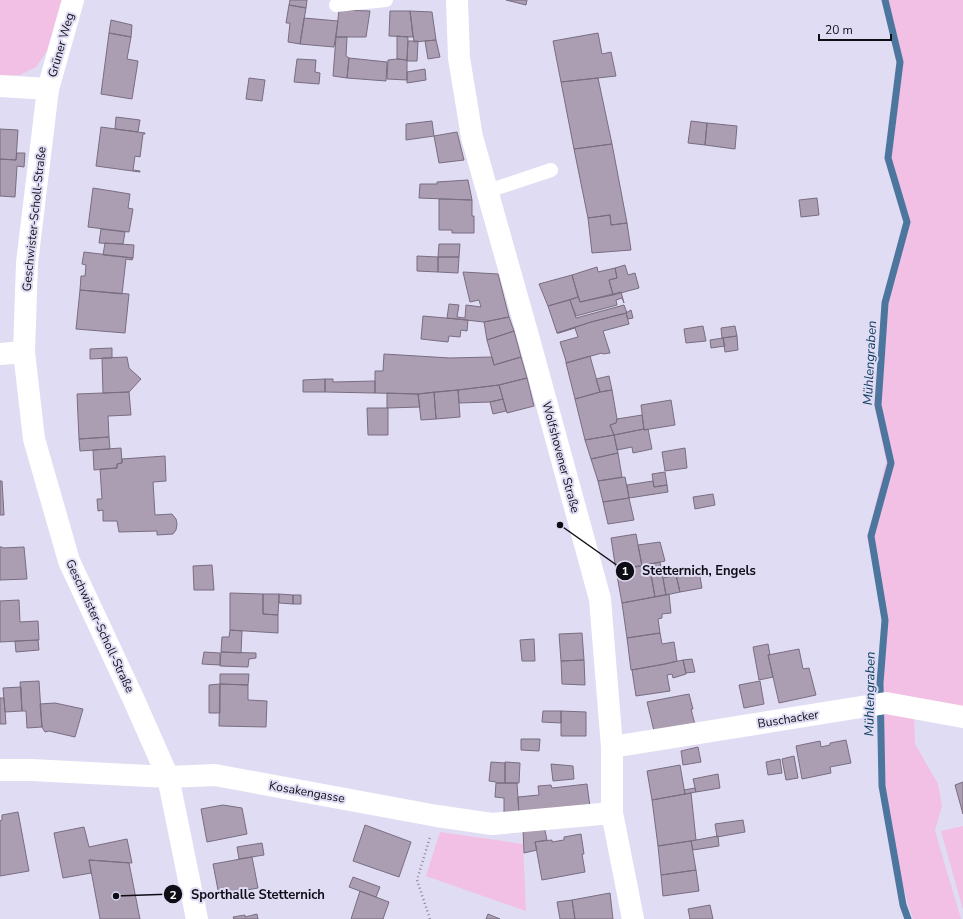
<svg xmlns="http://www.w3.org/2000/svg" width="963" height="919" viewBox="0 0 963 919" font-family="'Nunito Sans',sans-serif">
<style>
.green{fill:#f1c0e4}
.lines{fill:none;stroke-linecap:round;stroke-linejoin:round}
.stream{stroke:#4c769d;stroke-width:7}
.building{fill:#ab9eb3;stroke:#796d80}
.path{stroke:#8a889a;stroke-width:2.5;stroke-dasharray:1 3;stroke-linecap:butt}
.service{stroke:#fff;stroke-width:14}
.minor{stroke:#fff;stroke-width:22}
.labels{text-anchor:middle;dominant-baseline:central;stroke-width:4;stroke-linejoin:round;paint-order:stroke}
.street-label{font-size:12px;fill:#0e0d15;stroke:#dfdcf4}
.water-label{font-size:13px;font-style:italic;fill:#08385a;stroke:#dfdcf4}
.leader{fill:none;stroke:#0e0d15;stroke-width:1.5}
.callout-dot{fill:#0e0d15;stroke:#dfdcf4;stroke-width:1.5}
.mark-label{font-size:12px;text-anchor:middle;font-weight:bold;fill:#fff}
.callout-label{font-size:13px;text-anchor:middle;font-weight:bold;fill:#0e0d15;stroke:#dfdcf4;stroke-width:4;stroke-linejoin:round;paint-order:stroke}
</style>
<rect width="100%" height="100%" fill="#dfdcf4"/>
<!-- green -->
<path class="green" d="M0 0H62L47 51 36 67 20 75 0 76Z
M883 0H963V710L883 694 886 620 867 538 886 461 874 403 883 303 905 222 885 159 898 61Z
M882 710 914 718 915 744 938 784 942 806 935 831 961 919H913L908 905 879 786Z
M963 826V910L941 831Z
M440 832 523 844 526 911 426 876Z"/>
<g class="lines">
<!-- stream -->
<path class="stream" d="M885 0 900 62 888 158 907 222 885 303 878 405 891 463 871 536 885 620 880 683 882 786 903 905 908 919"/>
</g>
<!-- building -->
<path class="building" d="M290 0H307L306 8 289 5Z
M506 0H527L526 5Z
M289 5 306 8 300 44 288 42 290 23H286Z
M339 10 370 11 366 37H336Z
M390 11H410L413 37 389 36Z
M410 11 432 12 436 40 414 42Z
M304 18 338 21 334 47 300 44Z
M111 20 132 25 131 37 109 33Z
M109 33 131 37 127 59 138 61 132 99 101 94Z
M598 33 602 54 611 52 616 76 561 82 553 41Z
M397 36 408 37 407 60 397 59Z
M336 37H347L346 56 349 58 347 78 333 76Z
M436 40 440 57 428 59 425 41Z
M408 41H418L417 61H407Z
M349 58 387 62 386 81 347 78Z
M297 59 316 60 315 72 320 73 319 84 294 82Z
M397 59 407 60V80L387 79 388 60Z
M425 69 426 80 407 83V72Z
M249 78 265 80 262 101 246 99Z
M598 78 612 144 574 149 561 82Z
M116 117 140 120 138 132 115 129Z
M432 121 434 136 406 140V124Z
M691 121 707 123 705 145 688 143Z
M707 123 737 126 735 149 705 145Z
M101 127 145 133V134H143L140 157 135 156 133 170 140 171V172L96 166Z
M0 129 18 130 16 160 0 159Z
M457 132 464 160 439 163 434 136Z
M612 144 627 223 611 225 610 215 588 218 574 149Z
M17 153H25L24 167 17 166 15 197 0 196V159L16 160Z
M468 180 472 200 419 198 420 184H437V182Z
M93 188 130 194 128 208 133 209 129 232 88 227Z
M817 198 819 215 801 217 799 200Z
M439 199 472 200V216H474V233H452V230H439Z
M610 215 611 225 627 223 631 250 592 253 588 218Z
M101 229 125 232 123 244 99 243Z
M105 243 134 245 133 258 103 255Z
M439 244H460L459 257H438Z
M84 252 133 258 132 260 126 259 122 294 80 290 81 276H85L86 265 82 264Z
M417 256 438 257V272L417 271Z
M438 257H459L458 273 438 272Z
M625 265 628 275 635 273 639 288 613 295 609 280 617 278 615 268Z
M597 267 598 272 615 268 617 278 609 280 613 295 580 302 572 275Z
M463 272 498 274 509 317 484 322 447 318 449 304 459 305 457 317 465 318 466 305 481 307 479 300 470 302Z
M572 275 578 297 548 306 539 284Z
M80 290 129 294 125 333 76 329Z
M621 292 624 303 622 298 616 300 617 305 576 316 570 300 578 297 580 302Z
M570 300 576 318 624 305 627 313 591 322 557 333 548 306Z
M631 310 633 318 628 319 626 313Z
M626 313 629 324 603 331 610 353 603 354 602 353 566 363V361L560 342 578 337 575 328 559 333H557L591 322Z
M423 316 468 320 467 331 461 330 460 337 449 336 448 342 421 339Z
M509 317 514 331 487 340 484 322Z
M703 326 706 341 686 343 684 329Z
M735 326 737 336 722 338 721 328Z
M514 331 521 357 494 365 487 340Z
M737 336 738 350 725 352 723 338Z
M723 338 725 346 711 348 710 340Z
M112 348V358L90 359V349Z
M384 354 450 358 492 357 494 365 521 357 527 378 499 385 458 390 418 394 375 393V371H383Z
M590 356 600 392 575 399 566 363Z
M127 357 129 368 141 379 129 392 103 393 102 358Z
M609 376 612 390 600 392 596 379Z
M527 378 534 406 507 413 499 385Z
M325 379V392H303V380Z
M325 379H333V382L375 381V393L325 392Z
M499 385 503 399 490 402 459 403 458 390Z
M458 390 460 417 436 419 434 392Z
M612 390 617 419 616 423 610 425 614 435 585 440 575 399 600 392Z
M129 392 131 415 108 416 109 437 79 439 77 394Z
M434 392 436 419 421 420 418 394Z
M387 393 418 394 420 407 387 408Z
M503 399 506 411 493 414 490 402Z
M671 400 675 425 644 430 641 405Z
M367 408H388V435H368Z
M642 415 644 429 614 435 610 425 616 423 617 419Z
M644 429V430L648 429 652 449 633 453 632 447 617 450 614 435Z
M614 435 618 453 591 459 585 440Z
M109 437 110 449 80 451 79 439Z
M121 448 122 463 117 464V468L94 470 93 450Z
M685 448 687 468 665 471 662 452Z
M618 453 622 477 598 481 591 459Z
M165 456 166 481 153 482 155 515 172 514 176 519 177 524 176 530 173 534 157 535V531L119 532 117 521H103V510L98 511 97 499H102L100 469 117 468V464L122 463V459Z
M665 472 667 485 654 487 652 474Z
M625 477 629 498 603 502 598 481Z
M0 481H2L4 515H0Z
M653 481 654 487 667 485 668 492 629 498 627 485Z
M713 494 715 505 695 509 693 497Z
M629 498 634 520 608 524 603 502Z
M636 534 642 566 616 570 611 538Z
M660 542 665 561 642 566 638 545Z
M0 547H2L3 548 24 547 27 579 0 580Z
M660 562 666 595 655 597 649 564Z
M649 564 655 597 622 603 616 570Z
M212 565 214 590H194L193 566Z
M699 571 702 588 680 592 676 575Z
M676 575 680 592 666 595 663 578Z
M230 593 263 594V614L278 615V633L230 630Z
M263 594H279L278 615 263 614Z
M279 594 293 595V604L279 603Z
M669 594 671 613 662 614V618L658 619 660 633 627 638 622 603Z
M293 595H301V604H293Z
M19 600 20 622 38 621 39 640 0 642V601Z
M230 630 242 631 241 653 221 652 222 637H229Z
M582 633 584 660 561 661 559 634Z
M660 633 662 644 674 642 677 661 665 664 631 670 627 638Z
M534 639 535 661H522L520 640Z
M38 640 39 650 16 652 15 641Z
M768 644 770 655H768L773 677 759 680 753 647Z
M799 649 803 669 809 668 816 695 779 703 768 655Z
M204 652 220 653V665L202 664Z
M221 652 256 653V658L249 659 248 667 220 666Z
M692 659 695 672 686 673 683 660Z
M584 660 585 685 562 684 561 661Z
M683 660 686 674 673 678 672 674 667 675 670 691 636 696 632 670 665 664Z
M220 674H249L248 685 220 684Z
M39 681 42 727 27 728 26 711H22L20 682Z
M760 681 764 704 744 708 739 685Z
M220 684V713H209V685Z
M220 684 248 685V700L267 701 266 727 219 726Z
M21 687 22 711 5 712 3 688Z
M689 694 693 709H691L695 725 654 731 647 702Z
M0 698H4L6 724H0Z
M55 703 83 709 75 737 49 731 45 732 42 727 40 704Z
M543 711H561V723L542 722Z
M561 711 586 712V736H561Z
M521 739H540L539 751 521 750Z
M846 740 851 763 830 767 831 773 802 779 796 746 820 741 821 747 830 745V743Z
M698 747 701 762 683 765 681 751Z
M794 756 798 778 786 780 782 759Z
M780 759 782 773 768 775 766 762Z
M491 762 505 763V783H496V782L489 781Z
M505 762 520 763 519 783H505Z
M551 764 573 766 574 779 553 781Z
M680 765 685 794 652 800 647 771Z
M718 774 720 788 696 792 693 779Z
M963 782V814L955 785Z
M496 783H517L519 815H504V798L495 797Z
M587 784 590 807 519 815 518 797 539 795 538 786 551 785 552 788Z
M695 788 696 792 685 794 684 790Z
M691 793 696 840 658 846 652 800Z
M223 805 242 808 247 834 207 842 201 809Z
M18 812 29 871 0 876V821L2 820V815Z
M743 820 745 832 717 837 715 824Z
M365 825 411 842 399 877 353 861Z
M544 826 547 840 535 842 537 850 524 853 523 828Z
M84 827 89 847 127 839 132 863 89 860 91 873 63 878 54 833Z
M581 834 584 854H582L585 872 542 880 535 842 552 840V842L564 840V837Z
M718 836 719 846 693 850 691 841Z
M691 841 696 870 661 875 658 846Z
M262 843 264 855 239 859 237 847Z
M252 857 258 888 219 895 213 864Z
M89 860 129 863 140 919H100Z
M696 870 699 891 663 896 661 875Z
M353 877 380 887 376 897 349 887Z
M360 891 389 902 383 919H351Z
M610 893 613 919H575L572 900Z
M572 900 575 919H560L557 902Z
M710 905 713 919H690L688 909Z
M257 914 258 919H233H234L233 917 245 915V917Z
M488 914 500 919H486Z"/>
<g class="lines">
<!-- path -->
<path class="path" d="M430 919 417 880 430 837"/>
<!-- service -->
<path class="service" d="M336 5 386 0
M488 191 551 170"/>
<!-- minor -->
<path class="minor" d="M457 0 459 58 472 137 530 343 600 599 612 747V813L633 919
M0 86 48 89 73 0
M48 89 27 263 24 352 34 439 69 561 133 698 168 777 197 919
M0 354 24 352
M612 747 886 703 963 717
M0 770H31L168 777 215 775 437 816 492 824 612 813"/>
</g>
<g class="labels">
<!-- street labels -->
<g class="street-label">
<text transform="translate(61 45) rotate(-74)">Grüner Weg</text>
<text transform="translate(34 219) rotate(-84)">Geschwister-Scholl-Straße</text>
<text transform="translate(561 457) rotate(75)">Wolfshovener Straße</text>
<text transform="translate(100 626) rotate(65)">Geschwister-Scholl-Straße</text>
<text transform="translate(788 719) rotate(-9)">Buschacker</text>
<text transform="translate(307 792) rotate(10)">Kosakengasse</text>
</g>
<!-- water labels -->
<g class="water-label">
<text transform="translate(870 363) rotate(-87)">Mühlengraben</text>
<text transform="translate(870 694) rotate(-89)">Mühlengraben</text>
</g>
</g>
<!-- callouts -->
<path class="leader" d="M560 525L625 571M116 896L173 894"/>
<g class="callout-dot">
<circle cx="560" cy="525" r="4"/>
<circle cx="116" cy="896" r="4"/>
<circle cx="625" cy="571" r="10"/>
<circle cx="173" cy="894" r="10"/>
</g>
<g class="mark-label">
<text x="625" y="575">1</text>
<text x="173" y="899">2</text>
</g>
<g class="callout-label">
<text x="699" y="575">Stetternich, Engels</text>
<text x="258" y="899">Sporthalle Stetternich</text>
</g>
<!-- scale -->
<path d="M819 34v6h72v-6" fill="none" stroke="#0e0d15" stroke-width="2"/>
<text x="825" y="34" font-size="12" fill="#0e0d15" stroke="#dfdcf4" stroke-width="3" paint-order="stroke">20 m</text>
</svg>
